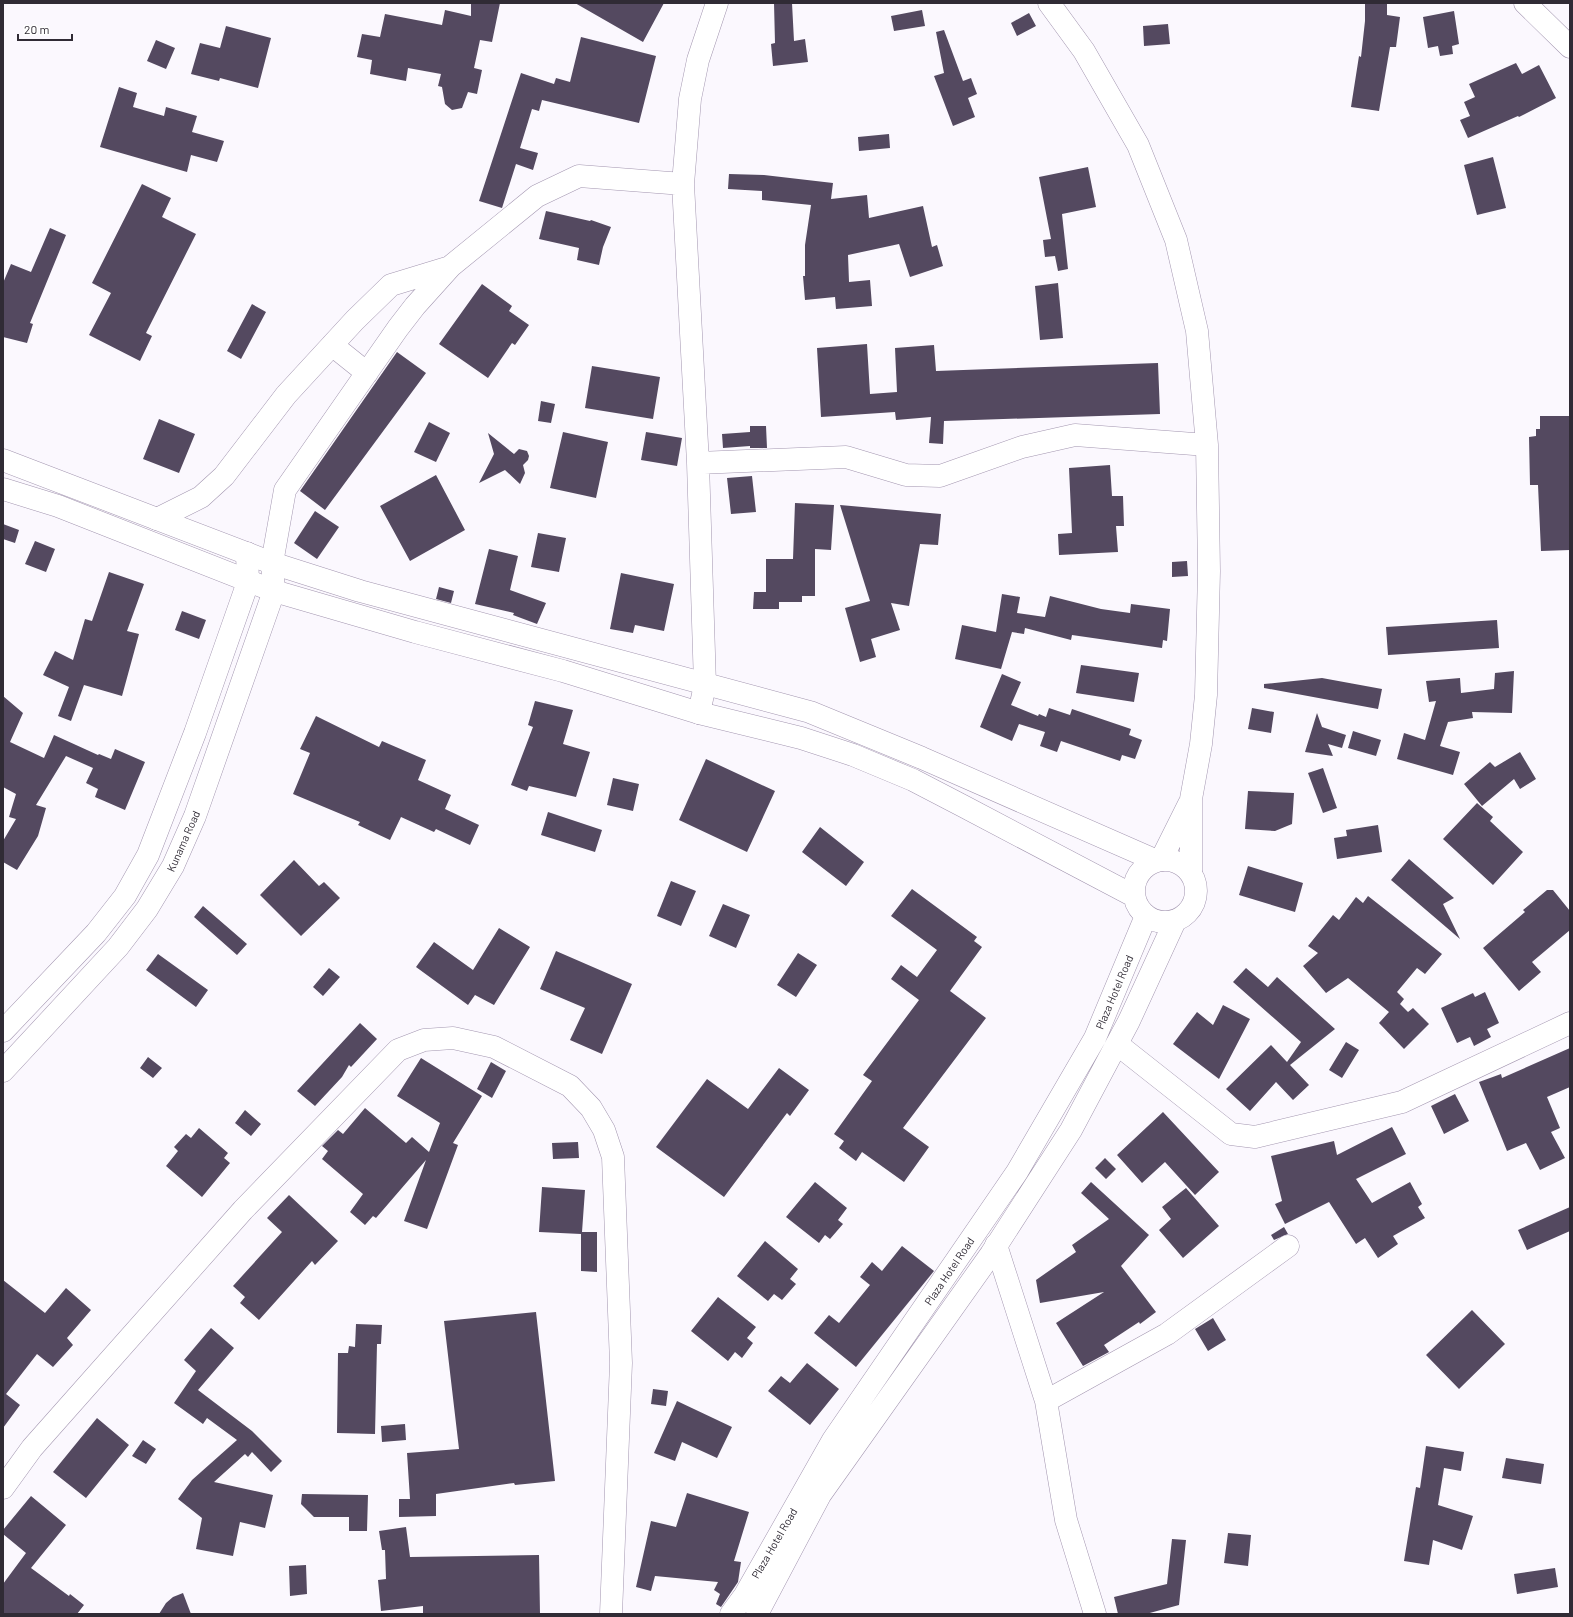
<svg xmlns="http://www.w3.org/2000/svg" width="1573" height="1617" viewBox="0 0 1573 1617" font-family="Barlow,sans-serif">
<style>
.building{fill:#544960}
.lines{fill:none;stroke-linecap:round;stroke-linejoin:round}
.street-casing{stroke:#a396b0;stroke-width:23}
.secondary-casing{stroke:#a396b0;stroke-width:23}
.primary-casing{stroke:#a396b0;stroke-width:23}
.street{stroke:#fff;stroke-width:22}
.secondary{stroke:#fff;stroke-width:22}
.primary{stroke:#fff;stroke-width:22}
.labels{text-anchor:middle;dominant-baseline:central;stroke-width:4;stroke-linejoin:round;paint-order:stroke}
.street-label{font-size:11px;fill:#302b35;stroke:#fff}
</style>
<rect width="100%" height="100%" fill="#fbf8fe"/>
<!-- building -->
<path class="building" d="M471 3H500L492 42 480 40 474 68 482 70 477 94 468 92 462 108 452 110 445 104 442 87 438 86 441 74 408 68 406 81 370 74 372 60 357 57 362 34 380 37 385 14 442 25 445 10 471 16Z
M575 3H664L643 42Z
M774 3H792L794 41 805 39 808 62 773 66 771 44 775 43Z
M1365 3H1387V15L1400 17 1396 47H1390L1379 111 1351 107 1359 56 1361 57 1365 21Z
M922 10 925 26 894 31 891 16Z
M1454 11 1459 44 1452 46 1453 54 1440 56 1438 46 1428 48 1423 17Z
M1029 13 1036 26 1017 36 1011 23Z
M1168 24 1170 44 1144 46 1143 26Z
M226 26 271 38 258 88 220 78 219 81 191 74 200 43 220 48Z
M944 30 963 81 971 78 977 94 968 98 975 117 953 126 934 76 944 73 936 32Z
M581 37 656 56 639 123 542 100 539 111 532 109 520 148 538 153 533 170 516 164 502 208 479 201 521 73 554 84 556 78 570 82Z
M156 40 175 48 166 69 147 61Z
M1516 63 1522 74 1539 65 1556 98 1519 117 1518 116 1468 138 1460 120 1470 116 1464 102 1475 97 1469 84Z
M119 87 137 93 133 107 164 116 166 107 197 116 192 132 224 141 217 162 191 155 187 172 100 147Z
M889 134 890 148 859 151 858 137Z
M1493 157 1506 208 1477 215 1464 165Z
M1088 167 1096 207 1062 214 1068 269 1058 271 1055 256 1045 257 1043 240 1051 239 1039 177Z
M729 174 764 175 833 183 831 199 867 195 869 218 923 206 932 247 937 245 943 266 910 277 899 244 848 255 849 282 870 280 872 306 836 309 835 297 805 300 803 276H805V245L811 205 762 200V191L728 189Z
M142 184 171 198 162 217 196 234 146 333 152 336 140 361 89 335 111 293 92 283Z
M546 211 590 221 591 220 611 227 603 247 599 265 577 260 579 248 539 239Z
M50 228 66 235 30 323 33 324 27 343 3 337V283L11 264 31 272Z
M1058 283 1063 338 1040 340 1035 286Z
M482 284 512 306 509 311 529 325 515 345 512 343 488 378 439 344Z
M252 304 266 312 241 359 227 351Z
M867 344 870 394 897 392 895 348 934 345 936 371 1158 363 1160 414 944 421 943 444 929 443 931 417 896 420 895 412 821 417 817 348Z
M397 352 426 373 325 510 300 491Z
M592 366 660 377 653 419 585 408Z
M541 401 555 404 551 423 538 421Z
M1540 416H1570V550L1541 551 1538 485H1530L1529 437 1536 436V429H1540Z
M159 419 195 434 179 473 143 459Z
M429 422 450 433 436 462 414 452Z
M750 426H766L767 448H750V446L723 448 722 434 750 432Z
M563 432 608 442 596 498 550 488Z
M646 432 682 438 677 466 641 460Z
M488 433 514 454 519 449 527 451 529 456 528 460 523 465 525 473 520 484 505 470 479 483 494 454Z
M1110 465 1112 496H1123L1124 526H1116L1118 552 1059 555 1058 534 1072 533 1069 468Z
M436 475 465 530 410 561 380 506Z
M752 476 756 512 731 514 727 478Z
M795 503 834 505 831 550 815 549V596H802V602H779V609H753L754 592H766V559H793Z
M840 505 941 514 938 545 920 544 909 606 891 603 900 630 871 639 876 657 860 662 845 608 870 601Z
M315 511 339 527 317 559 294 543Z
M3 524 19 530 15 543 3 539Z
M538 533 566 538 559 572 531 567Z
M35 541 55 549 46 572 25 564Z
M489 549 518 556 510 590 546 603 537 624 513 615 514 613 475 604Z
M1187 561 1188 576 1172 577V562Z
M109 572 144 584 127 631 139 634 122 696 84 685 71 721 58 716 69 687 43 675 55 651 73 660 85 619 92 621Z
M621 573 674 584 664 631 635 625 633 633 610 629Z
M439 587 454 591 451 603 436 599Z
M1002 594 1020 597 1017 613 1045 617 1050 596 1101 609 1130 613 1131 604 1170 609 1167 641 1163 640 1162 648 1072 635 1071 640 1025 628 1024 634 1012 632 1001 669 955 659 962 625 996 632Z
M182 611 206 620 199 639 175 630Z
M1497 620 1499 648 1388 655 1386 627Z
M1081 665 1139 673 1134 702 1076 693Z
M1514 671 1512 713 1472 712 1473 718 1448 722 1440 746 1460 752 1453 775 1397 759 1404 733 1425 740 1436 701 1429 702 1426 681 1460 678 1461 693 1494 689 1495 673Z
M1002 674 1021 682 1011 705 1038 716 1039 714 1046 717 1049 708 1070 715 1072 709 1131 729 1129 735 1142 740 1135 759 1122 755 1120 761 1061 741 1057 752 1040 746 1045 732 1019 724 1012 741 980 727Z
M1322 678 1382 689 1378 709 1264 688V684Z
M3 696 23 713 10 742 44 758 54 735 98 755 99 754 111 759 115 749 145 762 125 810 95 797 98 789 86 783 93 768 66 756 36 805 46 808 38 836 17 870 3 862V841L16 819 9 817 16 794 3 787Z
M535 701 573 710 563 744 590 752 576 797 529 786 527 791 511 785 533 727 528 725Z
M1252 708 1274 712 1271 733 1248 729Z
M1317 713 1322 727 1346 735 1342 748 1328 744 1333 756 1305 752Z
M316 716 379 747 382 741 426 760 418 780 451 795 445 809 479 825 470 845 436 829 434 832 401 817 390 840 358 825 360 822 293 794 310 753 300 749Z
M1353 731 1381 740 1376 756 1348 748Z
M1520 752 1536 779 1520 789 1514 779 1482 806 1464 784 1490 762 1495 767Z
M706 759 775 791 747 852 679 820Z
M1323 768 1337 808 1323 813 1308 773Z
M613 778 639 784 633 811 607 805Z
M1248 791 1294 793 1292 824 1275 831 1245 829Z
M1477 803 1493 817 1490 821 1523 852 1493 885 1443 839Z
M548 812 602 830 595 852 541 835Z
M1378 825 1382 852 1337 859 1334 838 1347 836 1346 830Z
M820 827 864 862 846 886 802 852Z
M1409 859 1454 898 1443 904 1460 939 1391 880Z
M294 860 319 886 324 882 340 898 301 936 260 895Z
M1248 866 1303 883 1295 912 1239 895Z
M671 881 696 891 681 926 657 916Z
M912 889 977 937 974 941 982 947 950 991 986 1018 903 1128 929 1147 904 1182 862 1152 856 1161 839 1148 844 1141 834 1134 872 1081 863 1075 919 1000 891 979 901 965 917 977 937 950 891 916Z
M1547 890H1553L1570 911V930L1532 962 1541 972 1519 991 1483 948 1525 912 1523 910Z
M1368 896 1442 954 1425 974 1417 968 1397 992 1404 999 1400 1004 1408 1012 1413 1008 1429 1024 1404 1049 1379 1023 1389 1012 1348 978 1326 993 1303 966 1318 953 1308 946 1333 915 1339 920 1356 897 1363 903Z
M723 904 750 915 736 948 709 936Z
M203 906 247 944 237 955 194 917Z
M499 928 530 947 494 1005 475 995 468 1005 416 967 434 942 473 970Z
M556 951 632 984 602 1054 570 1040 585 1008 540 989Z
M798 953 817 965 796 997 777 985Z
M158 954 208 990 196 1007 146 970Z
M329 968 340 977 323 996 313 987Z
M1246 968 1268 987 1277 977 1335 1029 1290 1065 1309 1085 1293 1100 1276 1082 1250 1111 1226 1089 1271 1045 1287 1062 1301 1042 1233 982Z
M1485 992 1499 1023 1487 1029 1491 1037 1474 1046 1470 1037 1457 1043 1441 1008 1473 993 1475 997Z
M1223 1005 1250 1019 1219 1079 1173 1044 1197 1012 1213 1025Z
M360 1023 377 1039 351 1067 349 1065 342 1077 315 1106 297 1091Z
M1346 1042 1359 1050 1342 1078 1329 1070Z
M1570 1048V1087L1547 1097 1560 1128 1551 1132 1565 1158 1540 1170 1526 1143 1507 1151 1479 1082 1501 1074 1502 1078Z
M148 1057 162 1068 153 1078 140 1068Z
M421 1058 482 1096 453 1143 458 1145 427 1229 404 1221 426 1160 376 1218 373 1216 365 1225 350 1212 363 1194 322 1159 328 1151 322 1146 338 1130 343 1134 365 1108 406 1143 412 1137 429 1152 440 1123 397 1096Z
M491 1062 506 1071 492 1098 477 1089Z
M779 1068 809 1090 790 1116 787 1113 724 1197 656 1147 707 1079 748 1109Z
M1455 1094 1469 1121 1444 1134 1431 1106Z
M245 1110 261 1124 251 1136 235 1123Z
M1163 1112 1219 1172 1195 1195 1165 1162 1142 1183 1117 1155Z
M1392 1127 1406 1154 1356 1179 1372 1203 1410 1182 1422 1204 1418 1207 1425 1218 1393 1236 1398 1244 1378 1258 1365 1238 1356 1244 1329 1202 1285 1224 1275 1204 1282 1201 1271 1156 1334 1141 1337 1155Z
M199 1128 228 1153 224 1158 230 1163 202 1197 166 1166 178 1151 174 1147 186 1134 191 1138Z
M578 1142 579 1158 553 1159 552 1143Z
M1105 1158 1116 1169 1106 1179 1095 1168Z
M815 1182 847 1208 838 1220 843 1224 830 1239 825 1235 819 1243 786 1217Z
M1091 1182 1149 1235 1121 1266 1156 1312 1140 1324 1139 1322 1104 1345 1109 1352 1083 1366 1056 1323 1104 1292 1040 1303 1036 1280 1076 1252 1072 1245 1109 1219 1081 1193Z
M542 1187 585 1190 582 1232H597V1272L581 1271V1234L539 1232Z
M1186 1188 1219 1226 1183 1258 1159 1230 1171 1219 1162 1207Z
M289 1195 338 1241 315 1265 312 1261 259 1320 240 1303 245 1297 233 1286 282 1232 267 1218Z
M1570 1207V1231L1527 1250 1518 1230Z
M1284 1227 1288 1234 1274 1240 1271 1235Z
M765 1241 798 1269 790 1279 796 1284 782 1300 774 1294 768 1301 737 1276Z
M902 1246 934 1271 856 1367 814 1333 829 1315 839 1323 870 1285 860 1277 872 1262 882 1271Z
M3 1280 45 1313 66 1288 91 1310 67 1338 73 1345 53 1367 37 1354 6 1394 20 1405 3 1428Z
M718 1297 756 1327 747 1338 753 1343 742 1358 735 1352 728 1361 691 1331Z
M1472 1310 1505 1344 1459 1389 1426 1355Z
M536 1312 555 1481 515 1485 514 1483 436 1494V1516L399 1517V1499H410L407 1453 459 1449 444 1321Z
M1213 1318 1226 1340 1208 1351 1195 1329Z
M356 1324 382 1325 381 1344H377L375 1434 337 1433 338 1353H348L349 1346 355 1347Z
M211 1328 234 1348 198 1390 252 1431 282 1461 271 1472 252 1452 248 1457 245 1454 214 1482 273 1495 265 1528 240 1522 233 1556 196 1549 202 1518 178 1499 192 1480 237 1440 207 1418 203 1424 174 1403 196 1371 184 1360Z
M807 1363 839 1389 810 1425 768 1391 781 1376 790 1383Z
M653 1389 668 1391 666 1406 651 1404Z
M677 1401 732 1427 717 1458 682 1442 675 1461 654 1453Z
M97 1418 129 1445 86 1498 53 1472Z
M405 1424 406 1440 382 1442 381 1426Z
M143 1440 156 1449 146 1464 132 1456Z
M1426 1446 1464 1452 1461 1471 1444 1468 1438 1505 1473 1516 1462 1550 1433 1540 1429 1565 1404 1561 1416 1487 1420 1488Z
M1506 1458 1544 1464 1541 1484 1502 1478Z
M687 1493 749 1512 734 1561 741 1562 738 1582 721 1607 716 1604 720 1594 714 1590 718 1582 655 1576 651 1591 636 1587 651 1521 676 1527Z
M302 1494 368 1495 367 1531H349V1517H314L301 1504Z
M31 1496 66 1525 31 1568 69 1596 70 1594 84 1605 77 1614H3V1584L26 1553 3 1534V1530Z
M406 1527 410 1557 539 1555 540 1614H423V1606L381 1611 378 1580 386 1579 385 1550H382L379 1531Z
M1228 1533 1251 1535 1248 1566 1224 1563Z
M1172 1539 1186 1540 1179 1605 1146 1614H1118L1114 1597 1167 1584Z
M306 1565 307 1594 290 1596 289 1566Z
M1555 1568 1558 1587 1517 1594 1514 1574Z
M183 1593 191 1614H159L166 1603 173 1597Z"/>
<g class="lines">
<defs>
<path id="street" d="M1049 3 1084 51 1138 145 1176 240 1197 331 1207 445 1209 571 1206 695 1201 744 1191 799V872
M1525 3 1570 47
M332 345 367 373
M698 463 846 457 906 475 940 476 1022 447 1075 435 1207 445
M157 519 201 497 224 476 286 395 355 320 391 285 450 267
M272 563 285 490 398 328 415 306 451 266 537 196 579 176 683 184
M699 713 705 685 698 463 683 184 690 99 698 60 717 3
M1161 860 1189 804
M1117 1044 1231 1134 1255 1137 1402 1102 1570 1023
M996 1245 1046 1401 1066 1520 1095 1614
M1046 1401 1167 1334 1288 1246
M3 1488 32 1448 243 1210 398 1050 424 1040 453 1038 494 1047 570 1086 591 1108 604 1130 613 1157 621 1363 611 1614"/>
<path id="secondary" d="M3 1031 96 933 125 896 148 855 195 733 248 582 247 553
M3 1071 118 947 147 909 173 866 195 816 274 591 272 563"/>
<path id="primary" d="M3 460 272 563 360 591 810 712 922 758 1157 861
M3 489 58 506 274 591 415 632 563 671 699 713 801 738 853 755 913 780 963 806 1134 896
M1134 891a31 31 0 1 1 62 0a31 31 0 1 1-62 0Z
M731 1614 745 1595 833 1440 1017 1172 1095 1038 1146 916
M757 1614 820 1495 991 1254 1071 1130 1129 1021 1175 921"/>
</defs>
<!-- street casing -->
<use href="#street" class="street-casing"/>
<!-- secondary casing -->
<use href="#secondary" class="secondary-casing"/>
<!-- primary casing -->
<use href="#primary" class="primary-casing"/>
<!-- street -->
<use href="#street" class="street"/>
<!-- secondary -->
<use href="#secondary" class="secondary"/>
<!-- primary -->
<use href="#primary" class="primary"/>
</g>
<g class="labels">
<!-- street labels -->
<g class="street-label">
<text transform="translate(183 841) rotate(-66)">Kunama Road</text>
<text transform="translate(1114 992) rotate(-67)">Plaza Hotel Road</text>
<text transform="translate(949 1271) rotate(-56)">Plaza Hotel Road</text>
<text transform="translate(774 1543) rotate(-60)">Plaza Hotel Road</text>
</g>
</g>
<!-- border -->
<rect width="1573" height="1617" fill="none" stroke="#302b35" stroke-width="8"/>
<!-- scale -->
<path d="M18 34v6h54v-6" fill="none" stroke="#302b35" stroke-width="2"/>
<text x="24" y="34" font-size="12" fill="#302b35" stroke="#ffffff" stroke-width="3" paint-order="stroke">20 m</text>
</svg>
